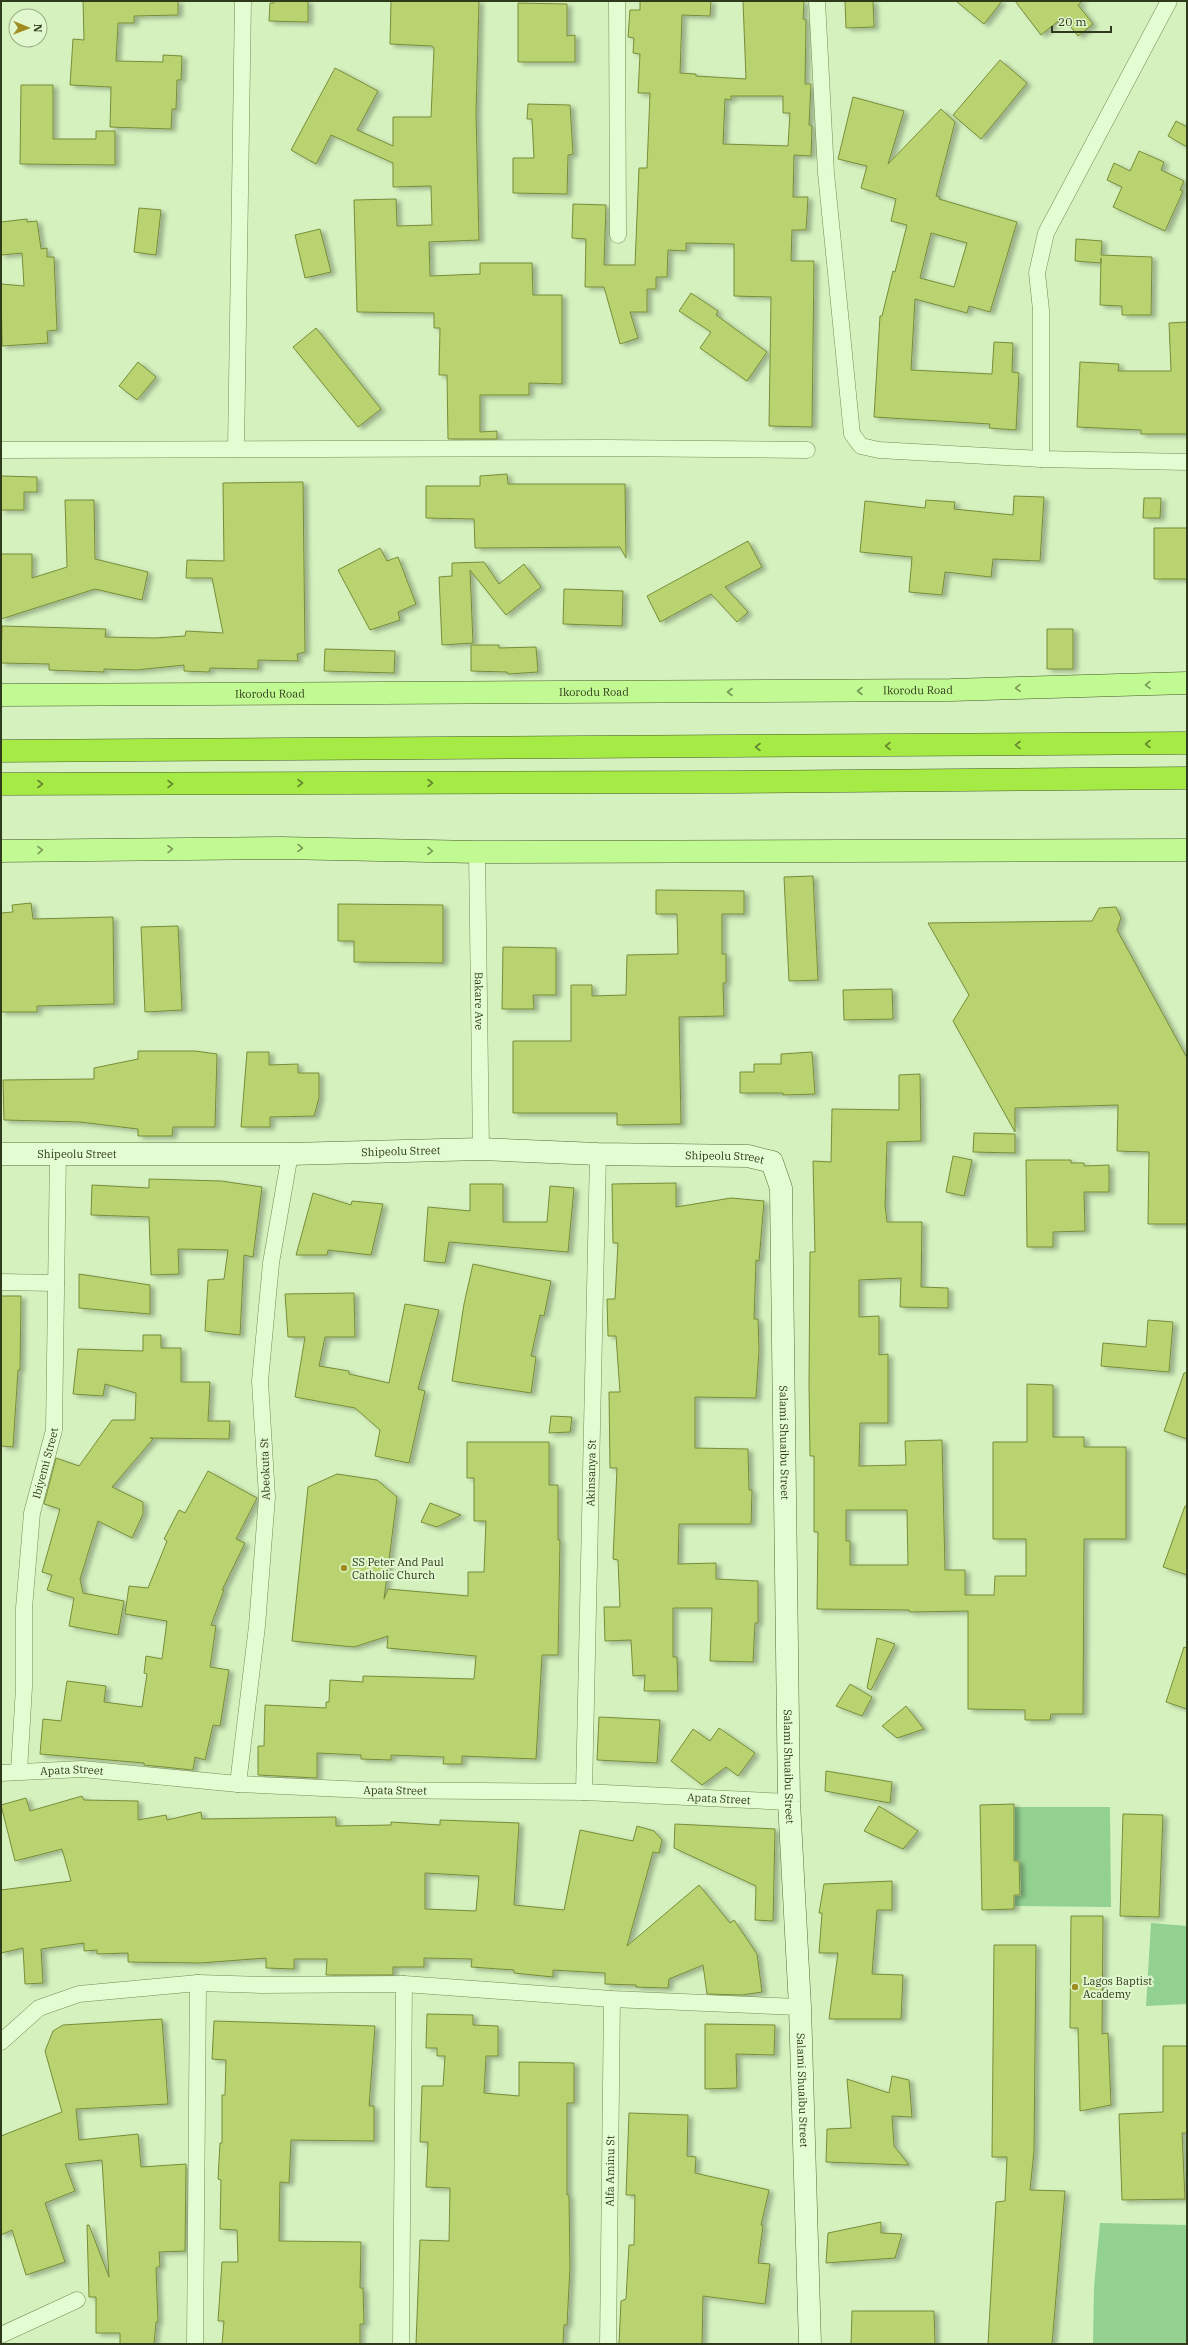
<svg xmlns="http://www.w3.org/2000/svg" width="1188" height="2345" viewBox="0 0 1188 2345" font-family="'IBM Plex Serif',serif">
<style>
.green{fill:#93d191}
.building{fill:#b9d370;stroke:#788d39;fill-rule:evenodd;filter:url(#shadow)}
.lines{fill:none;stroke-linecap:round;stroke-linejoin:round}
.street-casing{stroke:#778c55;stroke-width:17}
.secondary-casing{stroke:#5a6d38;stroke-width:23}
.primary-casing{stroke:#4a592a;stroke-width:23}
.highway-casing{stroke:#4a592a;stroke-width:23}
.street{stroke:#e4fcd2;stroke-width:16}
.secondary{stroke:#e4fcd2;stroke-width:22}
.primary{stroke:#c1f992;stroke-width:22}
.highway{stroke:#a6ea46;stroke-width:22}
.oneway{stroke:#789956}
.oneway2{stroke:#65892e}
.poi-dot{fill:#a08c20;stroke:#e1f8ce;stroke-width:1.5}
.labels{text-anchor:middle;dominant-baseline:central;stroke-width:4;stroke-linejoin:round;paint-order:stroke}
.street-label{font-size:11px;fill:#2f391b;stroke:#e1f8ce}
.poi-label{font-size:11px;fill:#2f391b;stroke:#e1f8ce;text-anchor:start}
</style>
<defs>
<filter id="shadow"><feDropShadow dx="4.5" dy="2.5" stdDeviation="2" flood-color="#0004"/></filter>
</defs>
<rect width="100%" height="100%" fill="#d5f2be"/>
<!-- green -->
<path class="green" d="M1015 1807H1110L1111 1907 1015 1906V1896H1021L1020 1860H1015Z
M1151 1923 1187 1926V2004L1146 2006Z
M1100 2223 1187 2225V2344H1093L1094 2287Z"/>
<!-- building -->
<path class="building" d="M83 1H178V15L134 16V23H118L116 61 163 62V55L182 56 181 80H177L176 109H172L171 129 110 127 111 87 70 85 73 39 84 40Z
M274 1H308V22L269 21 270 3H274Z
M391 1H479L476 113 479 240 429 242 430 276 480 274V263H532L533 295H562V384L529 383V395H480V432L497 431V439H448L447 375H439L440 328H434V313L357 312 354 200 396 199 397 226 432 225 431 186 393 187V163L331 135 316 164 291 150 335 68 378 91 357 130 393 146V117H431L434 48 432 46 390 44Z
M640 1H711L710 16 682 15 680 73 696 74V76L746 79 743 1H804L803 19 806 20 805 84H811L809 125 812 126 811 156 794 155 793 197H808L806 230H792L791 261H814L812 427 769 426 771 297 734 296V244L686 243V251L668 250 667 277H656V289H647V312H630L638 338 620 344 604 287H585L586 239 572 238 573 204 606 205 604 265H635L639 168H647L650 93H638L640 54 633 53 634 38 628 37 630 10H640ZM731 96H783V113H790L788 146 723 144 725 99 731 100Z
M845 1H873L874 27 846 28Z
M956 1H1002L984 24Z
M1015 1H1083L1078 5 1093 24 1078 36 1063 17 1041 35Z
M518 3 567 4V36L575 35V62H518Z
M1000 60 1027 83 981 139 953 115Z
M21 85H53V139H96V131H115V165L20 164Z
M853 97 904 111 888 164 941 109 955 122 936 196 940 197 939 199 1017 222 990 312 969 306 967 313 915 299 911 370 992 374 994 342 1013 343 1012 372 1019 373 1016 430 989 428 990 424 874 417 880 316H882L893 271 895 272 907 225 891 221 896 199 861 188 867 166 838 159ZM931 233 967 243 954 287 920 278Z
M528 104 570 105 573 154 568 155 567 194 513 193V158H534L532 119H527Z
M1176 121 1187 127V147L1168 136Z
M1139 151 1164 162 1161 170 1184 181 1180 190 1183 191 1165 231 1113 207 1122 187 1107 180 1114 163 1130 171Z
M139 208 161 210 156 255 134 252Z
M27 219V222L37 221 41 249 47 248V257H54L57 330 47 331 48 343 2 346 1 284 24 286 22 253 1 255V222Z
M320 229 331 272 305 278 295 235Z
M1076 239 1102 241 1101 255 1152 257 1151 315H1122V306L1100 305 1101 258V263L1075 261Z
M691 293 718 311 716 315 767 352 747 381 700 348 711 332 679 311Z
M1187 322V434H1141V430L1077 427 1080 362 1119 364 1118 371H1171L1169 323Z
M316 328 381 409 358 427 293 347Z
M138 362 156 377 137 400 119 386Z
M507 474 508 484H625L626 558 620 547 475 548 474 519 426 518V486H480V476Z
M1 476 37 477V492H24V510H1Z
M303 482 305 652 297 654 298 661 258 660V669L210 668 209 672 184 671V665L136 670 104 669V672L49 670V664L1 663 2 626 106 629 105 637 155 638 185 636 186 631 223 633 212 578H186L187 560 224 561 223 483Z
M1014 496 1044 497 1040 561 993 559 991 577 945 572 942 595 909 592 912 557 860 552 865 501 925 508 926 500 955 502 954 509 1013 515Z
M1144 498H1161L1160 518H1143Z
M65 500H94L95 559 148 572 142 600 95 589 1 619V554H32V578L67 567Z
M1154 528H1187V579H1154Z
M748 541 762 567 725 587 748 612 737 622 711 594 660 622 647 596Z
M380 548 387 561 398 557 416 604 398 612 400 620 370 630 338 570Z
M484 562 499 584 524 564 541 587 506 615 470 570 473 643 442 645 439 577 452 576V563Z
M564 589 623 591 622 626 563 624Z
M1047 629H1073V669H1047Z
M471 645H499V648L536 647 538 672 508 674 507 672 471 671Z
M325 649 395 651 394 673 324 671Z
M813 876 818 980 789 981 784 877Z
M656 890 744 891V914H722V954H726V983H723L724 1016 679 1017 681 1124 617 1125V1113H513V1041H571V985H592V996L626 995 627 955 678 954 677 914H656Z
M31 903 33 919 113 917 114 1004 37 1006V1012H1V913L13 912 12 905Z
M338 904 443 905V963L354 962V941H338Z
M1116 907 1121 918 1117 930 1187 1058V1224H1148L1149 1152 1117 1151 1118 1105 1015 1108V1132L953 1021 969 995 928 923 1092 921 1099 908Z
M178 926 182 1010 145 1012 141 927Z
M503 947 556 948V995H533L534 1009H502Z
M892 989 893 1019 844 1020 843 990Z
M138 1051H195L217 1054 215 1127H173L172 1136H138V1129L80 1122 4 1120 3 1080 94 1079V1068L138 1059Z
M247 1052H269V1065L298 1064V1073H319V1098L314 1116 270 1117V1127H241Z
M812 1052 815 1094 783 1095V1093H740V1072H754V1064H781V1054Z
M920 1074 921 1141 887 1142 885 1205 887 1222H922L921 1287 948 1288V1308L900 1307 901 1278 859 1280V1317L879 1316V1355L888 1354V1423H860L859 1466 906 1465 905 1441 942 1440 945 1570H965V1595H994L995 1576H1026V1539H993V1442H1027V1384L1053 1385V1437H1084V1447H1126V1539H1084L1083 1714H1051L1050 1720H1025V1710L968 1709V1611L910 1612 909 1610 817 1609 818 1532H814V1456H810L809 1385 810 1252H815L813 1161 831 1162 832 1109 899 1110V1075ZM846 1510H907L908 1565H850V1541H846Z
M974 1133 1015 1134V1153L973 1152Z
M953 1156 972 1160 964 1196 946 1192Z
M1026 1160H1071V1163H1084V1166L1109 1165V1192H1084L1085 1231 1053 1232V1247H1027Z
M149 1179 221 1181 262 1187 253 1257 244 1255 240 1335 205 1331 208 1280 224 1279 228 1250 178 1249 179 1274 151 1275 149 1217 91 1215 92 1185 149 1188Z
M676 1183V1207L731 1198 764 1201 759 1261 756 1260 754 1319H758L759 1350 756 1398 695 1397V1448L748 1449 749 1490H752L751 1524H679L678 1564 716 1563V1579L758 1581V1623H755L753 1662 710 1661 712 1608H673V1657H677L678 1691H644L645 1675 633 1676 631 1640 605 1641 604 1607H620L618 1560 613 1559 617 1468H610L609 1392H620L616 1336H608L607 1299H615L618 1243H613L612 1184Z
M470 1184H503V1222H547L550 1186 574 1188 568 1252 449 1242 445 1263 424 1261 428 1207 470 1211Z
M313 1193 351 1205 352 1201 383 1204 371 1255 328 1250 327 1255H296Z
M473 1264 551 1281 544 1316 540 1315 531 1356 536 1357 531 1393 452 1381 464 1304Z
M79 1274 150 1285V1314L79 1308Z
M354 1293 355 1337H325L319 1366 349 1371V1374L389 1383 405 1304 439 1310 418 1389 425 1391 409 1463 375 1456 380 1430 355 1408 295 1397 305 1337H288L285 1294Z
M1 1296H21L20 1370H18L13 1447 1 1446Z
M1148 1320 1173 1322 1169 1372 1101 1366 1103 1343 1146 1347Z
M143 1335H161V1348H181V1382H210L208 1421H230L229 1439 150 1438 153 1439 112 1487 143 1502V1514L132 1538 98 1521 80 1579 83 1593 124 1601 118 1635 69 1626 74 1598 47 1590 52 1575 42 1572 60 1509 44 1504 56 1458 79 1466 112 1420H135L136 1393 105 1384 103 1396 73 1394 78 1349 143 1351Z
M1184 1373H1187V1439L1164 1431Z
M551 1416 572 1417 570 1432 549 1433Z
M467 1442H549V1485H558V1540H560L558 1655H542L536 1759 462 1756V1764H443L444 1757 391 1755V1760L361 1759V1755L317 1753V1778L258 1775V1746H264L265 1705 326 1708V1702H329L330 1680 363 1682V1676L474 1679 476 1656 387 1648 388 1636 354 1647 292 1641 308 1487 337 1474 377 1480 397 1497 384 1599 388 1589 468 1596V1572H484L486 1521H474V1478H467Z
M208 1471 257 1498 236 1539 245 1543 222 1590H224L211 1625 216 1626 210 1667 229 1670 220 1726 213 1725 205 1760 195 1757 193 1770 144 1765V1763L40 1754 43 1719 61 1721 67 1681 106 1686 104 1702 142 1707 147 1674 144 1673 146 1656 162 1659 167 1621 125 1614 129 1586 148 1588 167 1541 164 1539 179 1510 185 1513Z
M430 1503 461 1515 437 1527 421 1522Z
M1185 1506H1187V1575L1163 1567Z
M877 1638 895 1644 871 1690 867 1688Z
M1184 1647 1187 1648V1709L1166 1702Z
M850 1684 872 1697 862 1716 836 1706Z
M906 1706 924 1729 897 1738 882 1726Z
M599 1717 660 1720 657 1763 597 1760Z
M719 1728 755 1753 738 1776 726 1767 702 1785 671 1761 693 1729 710 1741Z
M826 1771 892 1782 890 1803 825 1791Z
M82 1796 84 1800 138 1801V1820L166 1815 167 1820 201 1812 202 1819 336 1817V1826L391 1825V1822L440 1825V1820L519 1823 514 1905 564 1910 580 1830 633 1841 637 1826 654 1831 662 1840 659 1853 653 1852 627 1946 699 1885 730 1923 734 1920 757 1954 762 1992 742 1995 707 1994 703 1965 669 1979 668 1988 636 1987V1985L605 1984V1973L553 1970V1977L514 1973V1970L471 1967 472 1959 424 1958V1967H393V1975H326L327 1959H294V1969L266 1968V1958L200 1963 128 1962V1953L97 1954V1950L84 1951V1943L41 1949 43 1983 25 1984 23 1948 1 1953V1890L71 1881 62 1849 15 1861 1 1805 26 1798 30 1811ZM425 1873 479 1876 476 1911 425 1909Z
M1014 1804V1861H1019L1020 1895H1014V1909L982 1910 980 1805Z
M879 1806 918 1831 903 1849 864 1831Z
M1123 1814 1163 1815 1159 1917 1120 1916Z
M675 1824 775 1829 773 1921 755 1920 756 1886 674 1848Z
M892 1881V1910H877L872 1974 903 1975 901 2019H829L838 1953H819L822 1913H819L824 1884Z
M1071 1916H1103L1102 2034 1108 2033 1111 2105 1080 2111 1078 2028H1070Z
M994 1945H1036L1034 2151 1030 2190 1065 2191 1052 2344H988L996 2202 1005 2201 1007 2157H992Z
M427 2014 473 2015V2025L498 2026V2056H486L484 2093 519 2096V2062L574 2063V2103H567V2195H569L570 2267 567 2325H564L563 2344H416L420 2240 449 2241 450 2188 426 2187 428 2142H420L422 2086H443L445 2056H437V2048H426Z
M162 2019 168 2104 76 2109 79 2140 138 2134 141 2167 186 2164 185 2251 159 2252 160 2266 156 2268 158 2322H156L154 2344H120V2333H96V2297H89L87 2225H89L109 2277 102 2160 65 2164 75 2191 45 2203 65 2262 26 2275 12 2230 1 2235V2136L62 2112 45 2051 53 2031 63 2025Z
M214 2021 375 2026 369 2106H374V2141L291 2140 289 2183 280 2182 279 2241 361 2242 360 2288H363L364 2324H360V2344H222L224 2321H218L222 2262H238L237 2230 220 2229 221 2180 218 2179 220 2143H222V2095H225L226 2060 212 2059Z
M705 2024 775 2025 774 2055 736 2054 737 2088 705 2089Z
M1163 2046H1187V2133H1182L1185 2199 1122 2200 1119 2114 1163 2112Z
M892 2076 909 2080 912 2117 892 2116 894 2146 909 2165 826 2162 827 2129 851 2128 847 2079 889 2093Z
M629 2113 688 2115 687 2156 696 2157 695 2173 769 2190 761 2225 763 2226 758 2263 770 2264 765 2304 703 2296 702 2344H619L621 2301 626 2299 629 2245H634L635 2195H626Z
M881 2222V2233L902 2234 895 2258 826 2263 828 2233Z
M852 2311H934L935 2344H851Z"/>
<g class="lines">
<defs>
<g id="street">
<path d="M617 1 618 235"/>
<path d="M817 1 826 173 852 434 861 446 879 450 1041 459 1187 462"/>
<path d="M236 449 243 1"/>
<path d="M1 450 608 448 807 450"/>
<path d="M1041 459V310L1037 273 1046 233 1169 1"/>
<path id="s1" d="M477 852 481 1149"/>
<path d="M1 1282 56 1283"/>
<path id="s2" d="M19 1771 24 1687V1608L32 1513 54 1430 58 1154"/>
<path id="s3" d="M1 1773 82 1769 238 1784 365 1790 584 1792 789 1802"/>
<path d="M238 1784 257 1626 267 1497 260 1381 271 1263 290 1154"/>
<path id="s4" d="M584 1792 598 1154"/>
<path d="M1 2042 39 2008 79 1994 198 1983 261 1985 404 1984 612 1999 800 2007"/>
<path d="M1 2335 77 2300"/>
<path d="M195 2344 198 1983"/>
<path d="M401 2344 404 1984"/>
<path id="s5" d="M608 2344 612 1999"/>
</g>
<g id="secondary">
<path id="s6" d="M1 1154H290L481 1149 598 1154 748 1156 772 1162 781 1188 789 1802 800 2007 810 2344"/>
</g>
<g id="primary">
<path id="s7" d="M1 695 951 690 1187 683"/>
<path d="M1 851 281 848 477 852 1187 850"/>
</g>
<path id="highway" d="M1 751 1187 743
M1 784 732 782 1187 778"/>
</defs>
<!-- street casing -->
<use href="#street" class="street-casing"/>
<!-- secondary casing -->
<use href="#secondary" class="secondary-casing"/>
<!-- primary casing -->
<use href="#primary" class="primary-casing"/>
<!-- highway casing -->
<use href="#highway" class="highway-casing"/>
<!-- street -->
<use href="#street" class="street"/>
<!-- secondary -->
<use href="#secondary" class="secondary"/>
<!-- primary -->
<use href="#primary" class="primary"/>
<!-- highway -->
<use href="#highway" class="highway"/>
</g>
<!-- one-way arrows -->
<defs><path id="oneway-chevron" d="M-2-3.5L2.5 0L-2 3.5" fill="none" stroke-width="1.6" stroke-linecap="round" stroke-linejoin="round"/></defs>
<g class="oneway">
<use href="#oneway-chevron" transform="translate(1148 685) rotate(178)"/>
<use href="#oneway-chevron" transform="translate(1018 688) rotate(178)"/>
<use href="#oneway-chevron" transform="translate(860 691) rotate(180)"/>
<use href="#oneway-chevron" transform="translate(730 692) rotate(180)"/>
<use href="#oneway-chevron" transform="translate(300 848) rotate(1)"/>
<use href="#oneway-chevron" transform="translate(170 849) rotate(-1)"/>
<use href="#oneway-chevron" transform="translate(40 850) rotate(-1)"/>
<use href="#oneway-chevron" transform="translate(430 851) rotate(1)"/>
</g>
<g class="oneway2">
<use href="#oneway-chevron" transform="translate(1148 744) rotate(180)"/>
<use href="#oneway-chevron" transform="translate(1018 745) rotate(180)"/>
<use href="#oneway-chevron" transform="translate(888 746) rotate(180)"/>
<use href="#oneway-chevron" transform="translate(758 747) rotate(180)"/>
<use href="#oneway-chevron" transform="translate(300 783)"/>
<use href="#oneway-chevron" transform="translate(430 783)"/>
<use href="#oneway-chevron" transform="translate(40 784)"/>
<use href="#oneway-chevron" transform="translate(170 784)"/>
</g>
<!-- markers -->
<g class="poi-dot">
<circle cx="344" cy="1568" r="4"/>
<circle cx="1075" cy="1987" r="4"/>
</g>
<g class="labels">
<!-- street labels -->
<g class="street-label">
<text stroke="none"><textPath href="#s7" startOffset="917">Ikorodu Road</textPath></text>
<text stroke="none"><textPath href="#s7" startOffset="593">Ikorodu Road</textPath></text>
<text stroke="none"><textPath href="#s7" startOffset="269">Ikorodu Road</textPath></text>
<text stroke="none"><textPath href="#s1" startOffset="149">Bakare Ave</textPath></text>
<text stroke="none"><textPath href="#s6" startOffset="400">Shipeolu Street</textPath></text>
<text stroke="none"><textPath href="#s6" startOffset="76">Shipeolu Street</textPath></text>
<text stroke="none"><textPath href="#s6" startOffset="724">Shipeolu Street</textPath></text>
<text stroke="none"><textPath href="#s6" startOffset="1054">Salami Shuaibu Street</textPath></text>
<text stroke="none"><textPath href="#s2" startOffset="310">Ibiyemi Street</textPath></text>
<text transform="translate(265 1469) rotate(-92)">Abeokuta St</text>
<text stroke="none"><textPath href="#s4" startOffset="319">Akinsanya St</textPath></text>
<text stroke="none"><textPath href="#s6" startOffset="1378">Salami Shuaibu Street</textPath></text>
<text stroke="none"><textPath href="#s3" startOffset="71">Apata Street</textPath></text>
<text stroke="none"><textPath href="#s3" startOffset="395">Apata Street</textPath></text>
<text stroke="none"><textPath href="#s3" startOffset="719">Apata Street</textPath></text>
<text stroke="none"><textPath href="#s6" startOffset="1702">Salami Shuaibu Street</textPath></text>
<text stroke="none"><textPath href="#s5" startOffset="173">Alfa Aminu St</textPath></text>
</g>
<!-- poi labels -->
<g class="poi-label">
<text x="352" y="1562">SS Peter And Paul<tspan x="352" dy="13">Catholic Church</tspan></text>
<text x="1083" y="1981">Lagos Baptist<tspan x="1083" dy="13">Academy</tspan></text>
</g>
</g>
<!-- border -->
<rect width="1188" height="2345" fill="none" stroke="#2f391b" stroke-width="4"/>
<!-- north arrow -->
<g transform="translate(28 28) rotate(91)"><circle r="19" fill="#e1f8ce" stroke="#9aac86"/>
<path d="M0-3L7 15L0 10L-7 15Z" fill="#a08c20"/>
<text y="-6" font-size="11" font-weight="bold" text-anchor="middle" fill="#2f391b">N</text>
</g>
<!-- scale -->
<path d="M1052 26v6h59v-6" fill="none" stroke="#2f391b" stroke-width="2"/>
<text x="1058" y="26" font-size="12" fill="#2f391b" stroke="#e1f8ce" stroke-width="3" paint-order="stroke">20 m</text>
</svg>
